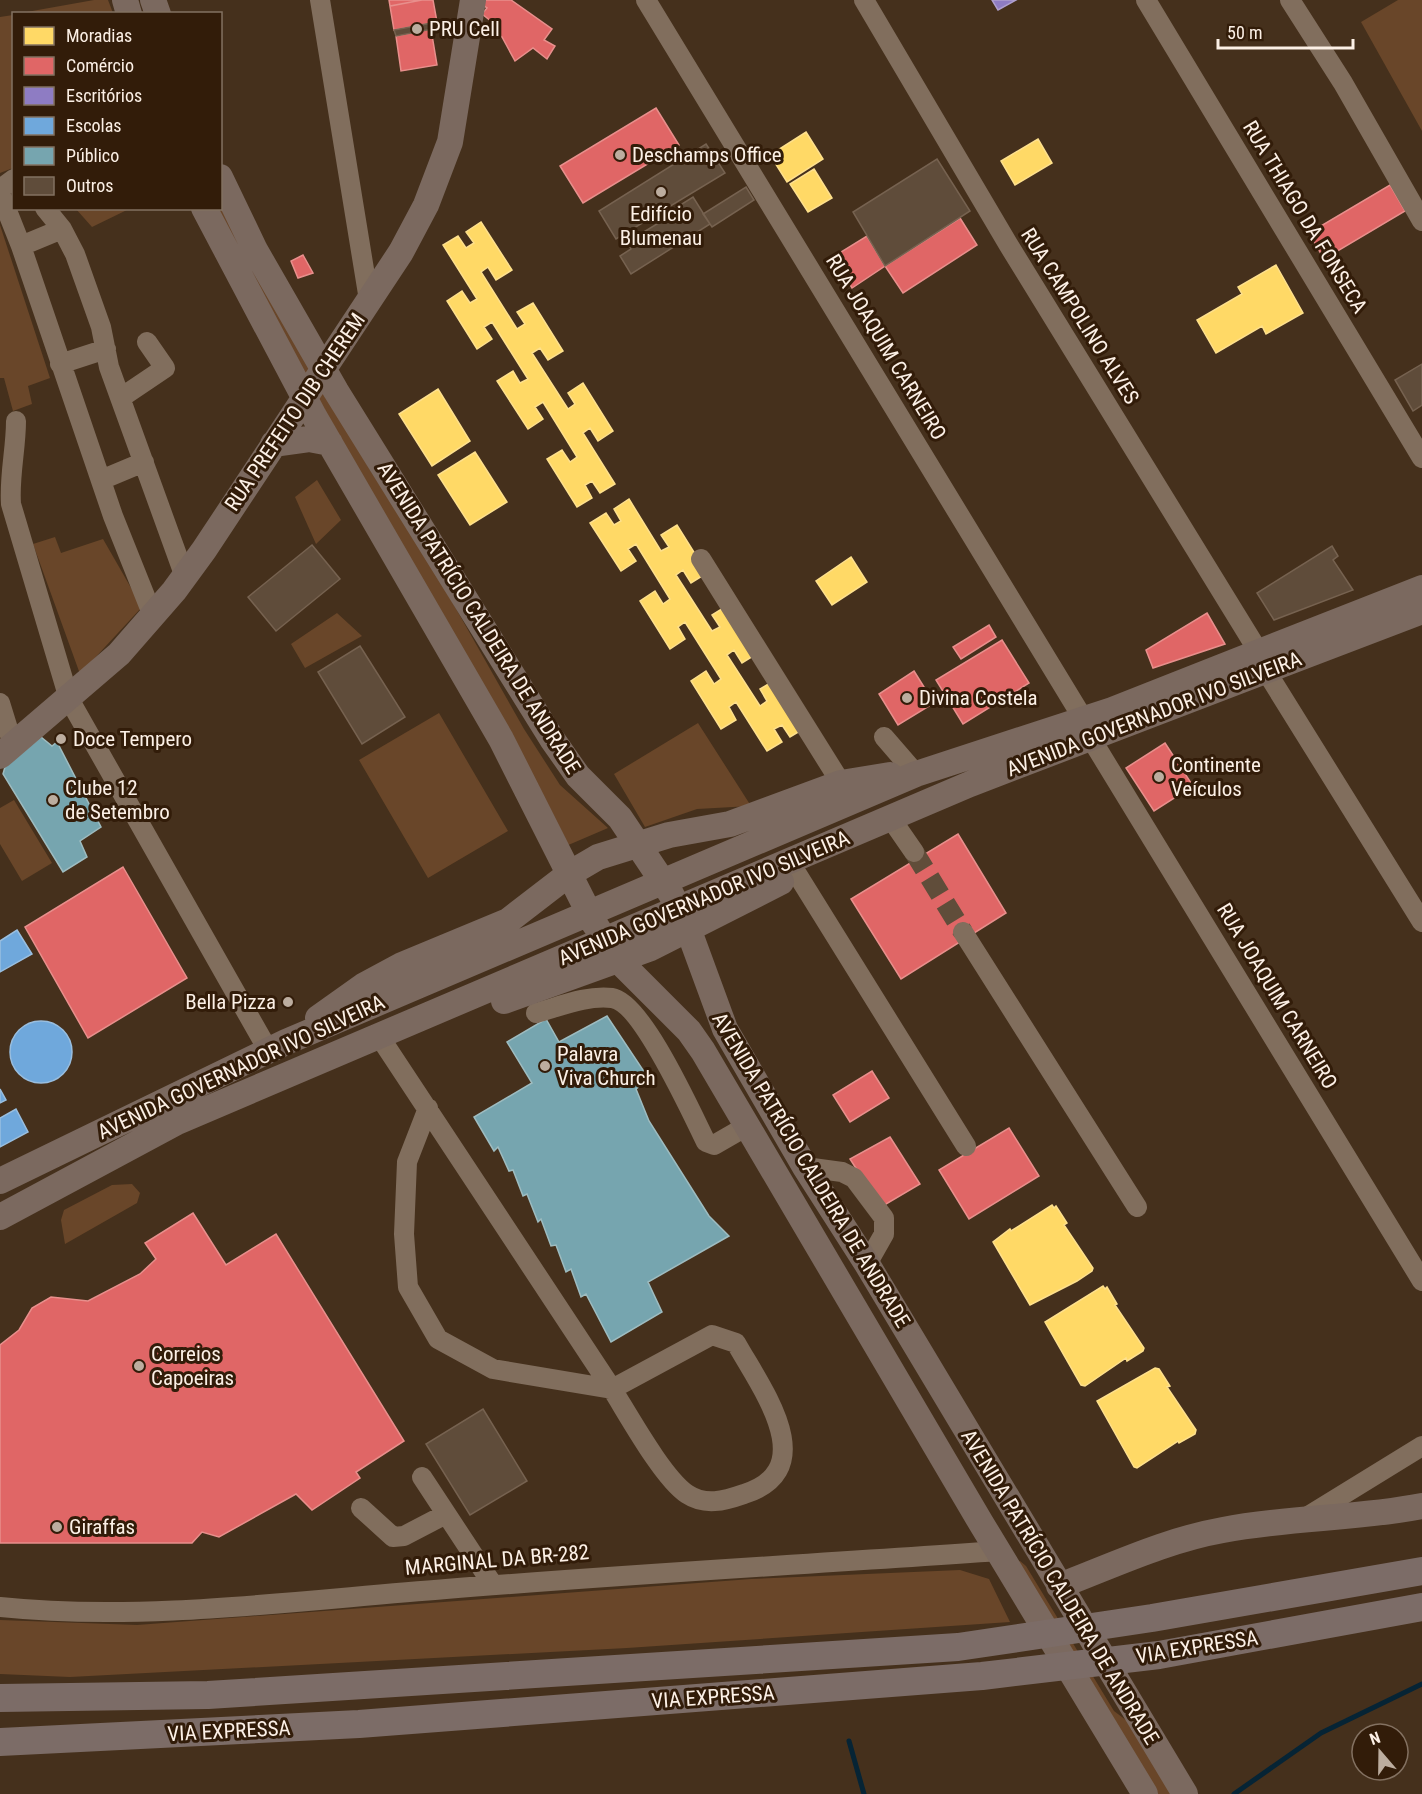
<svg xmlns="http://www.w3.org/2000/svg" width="1422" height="1794" viewBox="0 0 1422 1794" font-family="'Roboto Condensed',sans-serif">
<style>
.green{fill:#694629}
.homes{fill:#ffd966;stroke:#fee08c;stroke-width:1.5}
.shops{fill:#e06666;stroke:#e88f8c;stroke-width:1.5}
.offices{fill:#8e7cc3;stroke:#af9fce;stroke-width:1.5}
.schools{fill:#6fa8dc;stroke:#99bedf;stroke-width:1.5}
.public{fill:#76a5af;stroke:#9ebcc0;stroke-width:1.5}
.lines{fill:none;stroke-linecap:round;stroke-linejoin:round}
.stream{stroke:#062435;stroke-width:5}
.building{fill:#5f4c3a;stroke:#766250;stroke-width:1.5}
.minor-tunnel{stroke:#604d3a;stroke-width:20;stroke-dasharray:20 10;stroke-linecap:butt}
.minor{stroke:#816e5d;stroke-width:20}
.major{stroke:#7b695f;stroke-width:26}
.highway{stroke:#7c6c67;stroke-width:28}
.poi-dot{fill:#bcad9f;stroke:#321c09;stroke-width:2}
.labels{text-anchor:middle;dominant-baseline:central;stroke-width:6;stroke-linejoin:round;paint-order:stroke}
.poi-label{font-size:21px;fill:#fcf0e6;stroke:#321c09;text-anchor:start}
.street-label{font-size:21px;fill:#fcf0e6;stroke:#321c09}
</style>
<rect width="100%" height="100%" fill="#45301c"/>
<!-- green -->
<path class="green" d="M94 0H108L113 13H21Z
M1398 0H1422V131L1361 22Z
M13 15V168L0 173V17Z
M221 202 370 470 429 561 524 729 560 785 608 828 566 846 213 209 220 208Z
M76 209H129L92 227Z
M0 225 50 378 28 386 32 404 13 411 4 378H0Z
M317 480 341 520 316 544 295 497Z
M55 537 61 553 103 539 142 607 80 674 33 544Z
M337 613 362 636 305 668 291 644Z
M439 713 508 831 428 878 359 760Z
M698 723 751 806 697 809 645 827 614 774Z
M14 800 52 863 22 881 0 844V808Z
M132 1184 140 1193 137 1203 65 1244 61 1220 64 1210 112 1185Z
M1020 1561 1026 1566 1114 1711 1135 1727 1177 1794H1158L1013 1568 1014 1564Z
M960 1570 989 1579 1010 1622 627 1648 70 1677 0 1674V1620L137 1625 751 1579Z"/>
<!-- homes -->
<path class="homes" d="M806 132 823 159 787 182 770 155Z
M1038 139 1052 163 1015 185 1001 161Z
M814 169 832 198 808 212 790 184Z
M481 222 512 270 496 280 488 267 481 272 517 329 525 324 517 312 533 303 563 351 548 360 540 348 532 353 568 409 575 404 568 393 583 383 613 431 598 441 590 428 583 433 615 484 600 493 592 481 585 485 592 498 577 507 547 459 562 450 570 462 577 457 543 402 535 407 543 419 528 429 497 381 513 371 520 383 528 379 492 322 484 327 492 339 477 349 447 301 462 291 470 303 477 299 443 245 458 236 466 248 474 243 466 232Z
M1276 265 1303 313 1266 334 1262 326 1216 353 1197 320 1242 294 1238 287Z
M438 389 470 441 432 466 399 414Z
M475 452 507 502 470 525 438 475Z
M629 499 661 551 669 547 661 535 677 525 707 573 691 583 683 570 676 575 712 631 720 627 712 615 728 605 758 653 742 663 734 650 727 655 760 706 767 701 760 689 775 680 805 728 790 737 782 725 774 729 782 742 767 751 736 702 729 707 736 720 721 729 691 681 706 671 714 684 721 679 685 622 678 627 685 639 670 649 640 601 655 591 663 604 670 599 636 544 628 549 636 561 621 571 590 523 606 513 614 525 621 521 614 509Z
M851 557 867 582 832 605 816 581Z
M1052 1205 1054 1208 1056 1206 1067 1223 1064 1225 1093 1268 1092 1271 1077 1281 1030 1305 993 1242 1010 1229 1011 1231Z
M1103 1286 1105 1289 1107 1287 1117 1304 1115 1305 1144 1348 1143 1351 1127 1361 1126 1358 1085 1386 1081 1385 1045 1322Z
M1155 1368 1159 1369 1170 1386 1167 1387 1196 1430 1195 1434 1179 1443 1178 1441 1137 1468 1134 1467 1097 1401Z"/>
<!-- shops -->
<path class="shops" d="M389 0H422L390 6Z
M422 0H433L437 22 394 30 390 6Z
M482 0H511L552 29 544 40 555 46 547 59 533 48 515 61 502 37 487 27 492 22 482 14 487 8 480 3Z
M431 29 437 65 401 71 396 36Z
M656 108 679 145 583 203 560 166Z
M1390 185 1405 211 1324 259 1309 233Z
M960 218 977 245 903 293 885 266Z
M867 236 885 266 852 288 833 257Z
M303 255 313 273 298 278 291 261Z
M1207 613 1225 644 1153 668 1146 650Z
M989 625 996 637 961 659 953 647Z
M1002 640 1029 683 963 724 936 680Z
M914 671 934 703 898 725 879 694Z
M1165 743 1193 786 1154 811 1126 768Z
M958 834 1006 913 901 979 851 899Z
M123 867 187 978 88 1038 25 927Z
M872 1071 889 1098 850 1122 833 1095Z
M1009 1128 1039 1176 969 1219 939 1170Z
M890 1137 920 1184 881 1207 850 1159Z
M193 1213 226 1265 276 1234 404 1441 356 1472 360 1478 312 1510 296 1494 219 1537 202 1532 192 1543H0V1345L19 1330 32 1308 51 1297 88 1301 140 1274 156 1259 145 1243Z"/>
<!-- offices -->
<path class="offices" d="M992 0H1016L998 10Z"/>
<!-- schools -->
<path class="schools" d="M17 930 32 954 0 972V941Z
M10 1052a31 31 0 1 1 62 0a31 31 0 1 1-62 0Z
M0 1089 6 1100 0 1103Z
M16 1109 28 1132 0 1147V1118Z"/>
<!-- public -->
<path class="public" d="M41 737 52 746 57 742 101 827 80 841 87 857 63 872 3 774 5 767Z
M607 1016 649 1079 636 1089 649 1121 709 1216 729 1236 648 1282 662 1312 611 1342 586 1294 581 1297 571 1269 566 1272 556 1245 551 1246 541 1219 538 1222 527 1194 523 1196 513 1170 509 1171 498 1147 494 1151 474 1117 532 1083 507 1042 546 1019 559 1042Z"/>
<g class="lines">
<!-- stream -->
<path class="stream" d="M849 1741 864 1794
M1234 1794 1321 1733 1422 1684"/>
</g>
<!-- building -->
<path class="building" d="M437 22 438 28 396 36 394 30Z
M706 144 725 173 616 239 599 211Z
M937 159 970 211 885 266 853 212Z
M746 187 754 200 712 227 703 214Z
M693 197 710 224 631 274 620 256 631 249 627 242 657 224 655 221Z
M1422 364V405L1413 411 1395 380Z
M312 545 340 579 276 631 248 597Z
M1332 546 1338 556 1333 560 1353 590 1274 620 1257 593Z
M360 646 405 717 362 744 318 672Z
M483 1409 527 1481 470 1515 426 1444Z"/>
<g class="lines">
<!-- minor-tunnel -->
<path class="minor-tunnel" d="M914 852 963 932"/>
<!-- minor -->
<path class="minor" d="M320 0 369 300
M646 0 1084 720
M864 0 1008 244 1260 654
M1146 0 1422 458
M1290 0 1343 83 1422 221
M0 189 14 179
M0 193 21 246 113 516 153 616
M45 208 62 229 75 254 101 327 109 367 185 577
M21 246 62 229
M60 364 106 349
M122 397 165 368 147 342
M16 421C16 449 9 476 11 504L69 699 268 1050
M101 480 144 462
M701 559 841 783
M1266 671 1422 922
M0 703 13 745
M884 737 916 774
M1090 737 1422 1281
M896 826 914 852
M797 874 966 1146
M963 932 1137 1207
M536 1013C561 1006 587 995 612 998 642 1002 692 1114 706 1142L714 1145 747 1126
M385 1045 612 1389 493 1369 438 1339 408 1287 404 1234 407 1162 428 1108
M805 1167 842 1172 854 1178 884 1218V1234L867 1264
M712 1335 736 1343C761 1388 823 1469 744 1494 724 1501 705 1506 687 1494 663 1478 629 1416 612 1389Z
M422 1477 493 1585
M361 1508 393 1537 404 1536 446 1514
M1305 1518 1422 1446
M0 1607C144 1622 301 1600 446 1589 630 1574 814 1564 998 1551"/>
<!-- major -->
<path class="major" d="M125 0 129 14
M153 0 158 14
M220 177 255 250 336 391 552 739 578 776 620 818 671 894 689 931 725 1029 805 1167 867 1264 1185 1794
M204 208 314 416 501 739 594 923 619 961 689 1031 703 1051 981 1523 1145 1794
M273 444 309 439 330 443
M0 756 119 654 174 591 204 550 401 252 426 205 450 142 473 0
M504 1001 651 948 781 882
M318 1018 363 986 402 965 508 921 569 874 598 857 669 835 730 824 841 783 890 775
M0 1181 286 1042 916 774 1112 710 1422 588
M0 1217 177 1122 970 784 1422 611
M1059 1586C1112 1566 1166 1540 1223 1530 1289 1517 1356 1519 1422 1506"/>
<!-- highway -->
<path class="highway" d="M0 1698 208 1695 958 1647 1152 1618 1422 1571
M0 1742 359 1724 982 1676 1159 1655 1422 1607"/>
</g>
<!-- markers -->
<g class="poi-dot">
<circle cx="417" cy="29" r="6"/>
<circle cx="620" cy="155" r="6"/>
<circle cx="661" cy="192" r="6"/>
<circle cx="907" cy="698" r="6"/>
<circle cx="61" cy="739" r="6"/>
<circle cx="1159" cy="777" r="6"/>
<circle cx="53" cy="800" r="6"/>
<circle cx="288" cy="1002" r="6"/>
<circle cx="545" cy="1066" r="6"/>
<circle cx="139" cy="1366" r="6"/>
<circle cx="57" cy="1527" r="6"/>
</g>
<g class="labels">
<!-- poi labels -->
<g class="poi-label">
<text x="429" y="29">PRU Cell</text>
<text x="632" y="155">Deschamps Office</text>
<text x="661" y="214" text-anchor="middle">Edifício<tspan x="661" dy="24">Blumenau</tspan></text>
<text x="919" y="698">Divina Costela</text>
<text x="73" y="739">Doce Tempero</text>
<text x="1171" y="765">Continente<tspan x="1171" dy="24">Veículos</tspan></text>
<text x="65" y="788">Clube 12<tspan x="65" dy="24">de Setembro</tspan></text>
<text x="276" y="1002" text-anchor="end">Bella Pizza</text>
<text x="557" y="1054">Palavra<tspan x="557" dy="24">Viva Church</tspan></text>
<text x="151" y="1354">Correios<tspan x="151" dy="24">Capoeiras</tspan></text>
<text x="69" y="1527">Giraffas</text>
</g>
<!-- street labels -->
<g class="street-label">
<text transform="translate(1305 217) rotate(59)">RUA THIAGO DA FONSECA</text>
<text transform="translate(1080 316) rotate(58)">RUA CAMPOLINO ALVES</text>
<text transform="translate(886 347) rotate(59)">RUA JOAQUIM CARNEIRO</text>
<text transform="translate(295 412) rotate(-56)">RUA PREFEITO DIB CHEREM</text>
<text transform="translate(479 618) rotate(58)">AVENIDA PATRÍCIO CALDEIRA DE ANDRADE</text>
<text transform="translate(1154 714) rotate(-21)">AVENIDA GOVERNADOR IVO SILVEIRA</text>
<text transform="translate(704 898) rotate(-23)">AVENIDA GOVERNADOR IVO SILVEIRA</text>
<text transform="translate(1277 996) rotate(59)">RUA JOAQUIM CARNEIRO</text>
<text transform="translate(241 1067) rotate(-25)">AVENIDA GOVERNADOR IVO SILVEIRA</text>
<text transform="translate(811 1170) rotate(59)">AVENIDA PATRÍCIO CALDEIRA DE ANDRADE</text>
<text transform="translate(497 1560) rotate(-5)">MARGINAL DA BR-282</text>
<text transform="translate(1060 1587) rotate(59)">AVENIDA PATRÍCIO CALDEIRA DE ANDRADE</text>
<text transform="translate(1197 1647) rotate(-9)">VIA EXPRESSA</text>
<text transform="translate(713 1697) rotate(-4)">VIA EXPRESSA</text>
<text transform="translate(229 1731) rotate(-3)">VIA EXPRESSA</text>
</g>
</g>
<!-- legend -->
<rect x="12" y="12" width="210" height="198" fill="#321c09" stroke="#837161" stroke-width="1.5"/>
<rect x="24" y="27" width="30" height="18" fill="#ffd966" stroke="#837161" stroke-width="1.5"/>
<text x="66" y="42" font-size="18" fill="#fcf0e6">Moradias</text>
<rect x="24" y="57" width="30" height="18" fill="#e06666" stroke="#837161" stroke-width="1.5"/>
<text x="66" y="72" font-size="18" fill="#fcf0e6">Comércio</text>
<rect x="24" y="87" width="30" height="18" fill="#8e7cc3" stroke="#837161" stroke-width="1.5"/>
<text x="66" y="102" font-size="18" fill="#fcf0e6">Escritórios</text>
<rect x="24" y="117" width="30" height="18" fill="#6fa8dc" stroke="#837161" stroke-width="1.5"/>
<text x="66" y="132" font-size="18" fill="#fcf0e6">Escolas</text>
<rect x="24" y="147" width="30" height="18" fill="#76a5af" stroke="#837161" stroke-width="1.5"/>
<text x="66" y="162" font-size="18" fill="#fcf0e6">Público</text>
<rect x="24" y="177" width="30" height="18" fill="#5f4c3a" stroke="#837161" stroke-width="1.5"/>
<text x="66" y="192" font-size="18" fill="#fcf0e6">Outros</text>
<!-- north arrow -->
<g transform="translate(1380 1752) rotate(340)"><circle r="28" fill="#321c09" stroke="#837161" stroke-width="1.5"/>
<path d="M0-4.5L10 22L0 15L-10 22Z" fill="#bcad9f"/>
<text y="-9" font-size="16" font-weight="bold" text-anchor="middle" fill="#fcf0e6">N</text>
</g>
<!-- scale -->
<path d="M1218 39v9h135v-9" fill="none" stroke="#fcf0e6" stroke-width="3"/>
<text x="1227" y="39" font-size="18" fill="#fcf0e6" stroke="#321c09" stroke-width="4.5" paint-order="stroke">50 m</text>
</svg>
